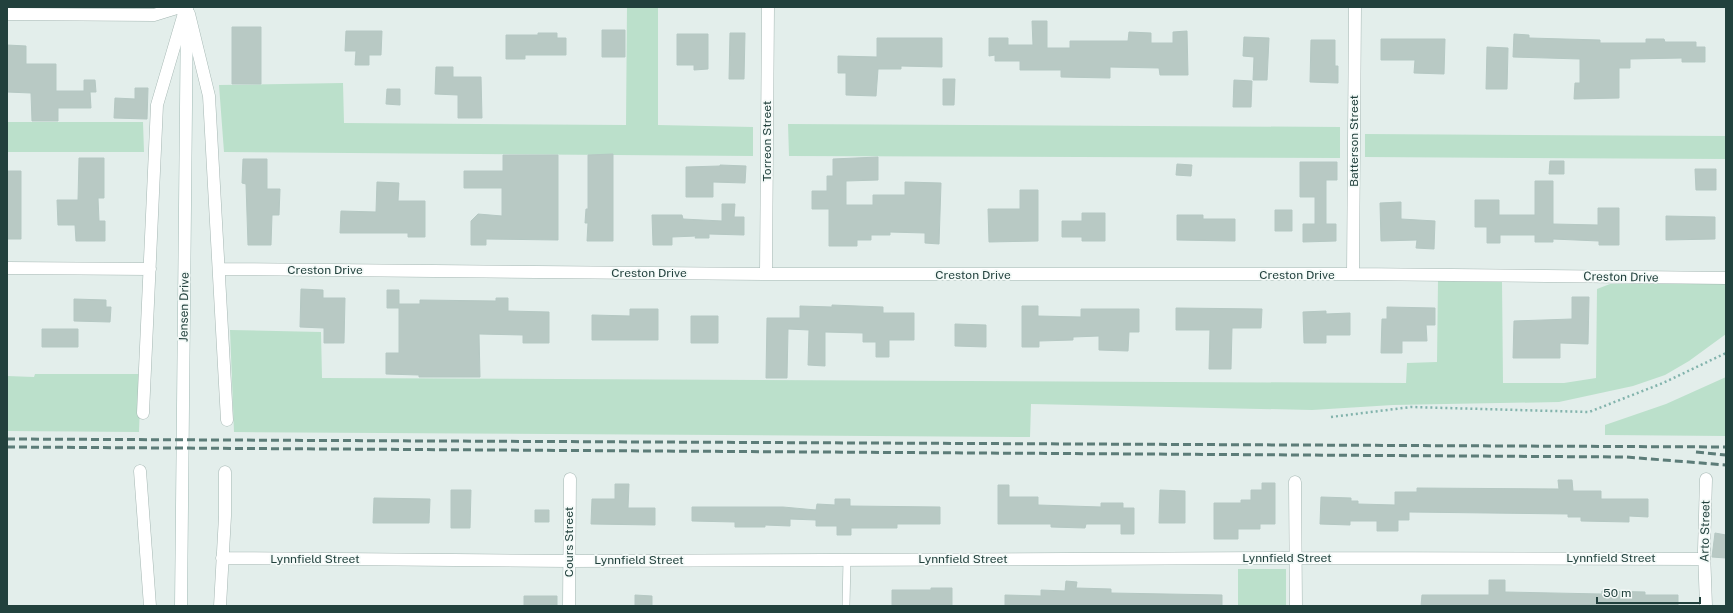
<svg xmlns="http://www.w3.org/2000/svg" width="1733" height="613" viewBox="0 0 1733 613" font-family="'Public Sans',sans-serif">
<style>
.green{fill:#bbe0cb}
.building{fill:#b8c9c4;stroke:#b5c8c3}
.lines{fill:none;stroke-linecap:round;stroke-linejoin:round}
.service-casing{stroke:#a5b7b3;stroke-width:8}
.minor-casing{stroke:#a5b7b3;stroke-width:13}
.secondary-casing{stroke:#a1bab5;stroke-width:13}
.path{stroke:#82b3ac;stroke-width:2.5;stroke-dasharray:2 3;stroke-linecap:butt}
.service{stroke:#fff;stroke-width:7}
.minor{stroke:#fff;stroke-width:12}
.secondary{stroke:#fff;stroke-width:12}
.rail{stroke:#5c7c78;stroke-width:3;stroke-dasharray:8 4;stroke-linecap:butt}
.labels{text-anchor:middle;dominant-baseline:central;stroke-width:3.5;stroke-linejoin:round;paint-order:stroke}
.street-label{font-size:12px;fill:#22413d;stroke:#f4faf8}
</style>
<rect width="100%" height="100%" fill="#e3eeeb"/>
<!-- green -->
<path class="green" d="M627 7H658V125L753 127V156L224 152 219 85 343 83 344 123 626 125Z
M7 122H143L144 152H7Z
M788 124 1340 127V158L789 156Z
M1365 134 1726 136V159L1365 157Z
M1438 281 1502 282 1503 383H1564L1596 378 1597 289 1610 284H1726V334L1689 361 1665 375 1633 386 1559 402 1393 405 1312 410 1031 404 1030 437 234 432 230 330 321 332 322 378 1406 383 1407 363 1437 362Z
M35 374H141L139 432 7 431V376L34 377Z
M1726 377V436L1605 435V425L1666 404Z
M1238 569H1286V606H1238Z"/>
<!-- building -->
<path class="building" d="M1032 21H1047V48H1070V41H1128L1129 32 1151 33V43H1173V32L1187 31 1188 75H1160L1159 68 1110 67V78L1061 77V70H1020V61H995V55L989 56V38H1008V45H1033Z
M232 27H261V84H232Z
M602 30H625V57H602Z
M346 31H382L381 55H369V65H355L356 51H345Z
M538 33H557V38H566V55H525V59H506V35H538Z
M730 33H745L744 79H729Z
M677 34H708V69L694 70V65H677Z
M1514 34 1529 35V38L1600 40V43H1646V39H1664L1665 42H1696V47H1705V62H1682V58L1630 59V68H1619V98L1574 99 1575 83H1580V59L1513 57Z
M1244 37 1269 38 1267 80H1253L1254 57 1243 56Z
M877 38H942V67L901 66V69H878L876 96 846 95V73H838V56L877 57Z
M1381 39H1445L1444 74 1414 73 1415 60H1381Z
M1311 40H1335V66H1338V83L1310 82Z
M7 45 26 46V64H56V91H84V80H95L96 92H90L91 108H58V121H32L31 93 7 92Z
M1487 47 1508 48 1507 89H1486Z
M436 67H453V77H481L482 118H458V95L435 94Z
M943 79H955L954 105H943Z
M1234 80 1252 81 1251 107H1233Z
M135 88H148L147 119 114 118 115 98 135 99Z
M387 89H400V105L386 104Z
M613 154V241H587L588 223H585L586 209H588V155Z
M503 155H558V240L486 239V245H471V221L478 214 502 216V188H464V171H503Z
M878 157V180L846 181V205H873V195H905V182L941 183 939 244 925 243V233L890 232V235H871V240H857V246H829V209H812V191H827V176H833V159Z
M79 158H104V198H98L99 221H105V241H76L75 225H58L57 200H78Z
M243 159H267V189H280L279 215H272L271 245H248L246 184 242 183Z
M1550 161H1564V174H1549Z
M1300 162H1337V180H1326V224H1336V241L1303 242V224H1315V197H1300Z
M1177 164 1192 165 1191 176 1176 175Z
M720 165 746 166 745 183 713 182V197H686V167L720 166Z
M1695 169H1716V190H1696Z
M7 171H21V239H7Z
M1535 181H1553V224L1598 225V208H1619V245H1599V241L1553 239V242H1535V235H1500V243H1487V227H1475V200H1499V215H1535Z
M377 182 399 183 398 201H425V237H408V233H340L341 211 376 212Z
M1020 190H1038V241L989 242 988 209H1020Z
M1401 202V219L1435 221 1434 249 1416 248 1417 240 1381 241 1380 203Z
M722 204H735L734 217H744V235L709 234V238H695L696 236 672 237V245H653L652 215H682L683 219 722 221Z
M1275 210H1292V231H1275Z
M1082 213H1105V241H1082V237H1062V221H1082Z
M1177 215H1203V219H1235V241L1177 240Z
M1666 216 1715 217V239L1666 240Z
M301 289 323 290V298H345L344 343H324V328L300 327Z
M387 290H399V304H420V300L496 301V298H508V311L549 312V343H523V335L479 334 480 377H419V375L386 374V353H399V308H387Z
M1572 297H1589L1588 344 1560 343V358H1513L1514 321 1572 319Z
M74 299 106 300V307H111L110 322 74 321Z
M832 305 883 307V313H914V340H889V357H876V342H863V333L825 332V366L808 365 809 330 788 329 787 378H766L767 318H800V306L832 307Z
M1022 306H1038V316L1081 317V309H1139V332H1129L1128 351 1099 350V336L1073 337V340L1039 341V347H1022Z
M1387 307 1435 308V325H1426L1427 341H1402V353H1381L1382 319H1387Z
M1176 308 1262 309 1261 328H1232L1231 369H1209L1210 330H1176Z
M630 309H658V340H592V315L630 316Z
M1326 311V314L1350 313V335H1326V343H1304L1303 312Z
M691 316H718V343H691Z
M955 324 986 325V347L955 346Z
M42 329H78V347H42Z
M1558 480H1572L1573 491H1601V499H1648V517L1629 516V522L1581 521V517H1568V514L1409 512V520H1398V531H1377V521H1350V525L1320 524 1321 497 1351 498V501H1358V504L1395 505V492H1417V488L1559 489Z
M1262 483H1275V524H1260V529H1238V539H1214V503H1241V500H1251V490H1262Z
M615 484H629L628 508H655V525L591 524 592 499H615Z
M998 485H1009V497H1038V505L1101 507V503H1123V508H1134V534H1121V524H1086L1085 528 1051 527V524H998Z
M451 490H471L470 528H451Z
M1160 490 1185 491V523H1159Z
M374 498 430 499 429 523H373Z
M835 499H850V506L940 507V524H897V528H851V535H837V526H816V520L790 519V526L765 525V527H735V522L692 521V507H783L816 510 817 504 835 505Z
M535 510H549V522H535Z
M1715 533 1726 535V558L1712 557Z
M1489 580H1505V592L1602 594V591L1645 592V595H1678V606H1421L1422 595H1489Z
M1066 581 1077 582 1076 588 1111 589V593L1222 595V606H1005V595L1041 596V590L1065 591Z
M931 588H952V606H892V590H931Z
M635 595 652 596V606H635Z
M524 596H557V606H524Z"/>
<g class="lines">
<defs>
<path id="service" d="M846 606 847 559"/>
<path id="minor" d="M7 14 154 15 180 7
M189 14 209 96 227 420
M7 268 150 269
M220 269 766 274H1353L1726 278
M766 274 768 7
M1353 274 1355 7
M143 413 157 105 185 10
M140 471 150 606
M1295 482 1296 606
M222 558 569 561 1296 558 1704 559
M220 606 225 516V472
M569 606 570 479
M1706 606 1704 551 1706 479"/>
<path id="secondary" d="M181 606 187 7"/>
</defs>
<!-- service casing -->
<use href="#service" class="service-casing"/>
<!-- minor casing -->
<use href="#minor" class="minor-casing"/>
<!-- secondary casing -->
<use href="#secondary" class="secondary-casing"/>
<!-- path -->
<path class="path" d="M1331 417 1411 407 1589 412 1663 383 1726 353"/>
<!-- service -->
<use href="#service" class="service"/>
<!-- minor -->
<use href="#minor" class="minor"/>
<!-- secondary -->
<use href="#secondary" class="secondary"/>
<!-- rail -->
<path class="rail" d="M7 439 1726 447
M7 447 1626 457 1726 465
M1696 452 1726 455"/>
</g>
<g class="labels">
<!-- street labels -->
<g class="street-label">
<text transform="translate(767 141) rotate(-90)">Torreon Street</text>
<text transform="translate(1354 141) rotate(-90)">Batterson Street</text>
<text x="325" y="270">Creston Drive</text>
<text x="649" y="273">Creston Drive</text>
<text x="973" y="275">Creston Drive</text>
<text x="1297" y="275">Creston Drive</text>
<text transform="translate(1621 277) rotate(1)">Creston Drive</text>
<text transform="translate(184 307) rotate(-89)">Jensen Drive</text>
<text transform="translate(1705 531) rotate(-89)">Arto Street</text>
<text transform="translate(569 542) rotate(-90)">Cours Street</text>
<text x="1287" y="558">Lynnfield Street</text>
<text x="1611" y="558">Lynnfield Street</text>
<text x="315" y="559">Lynnfield Street</text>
<text x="963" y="559">Lynnfield Street</text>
<text x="639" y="560">Lynnfield Street</text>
</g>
</g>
<!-- border -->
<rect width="1733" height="613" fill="none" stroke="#22413d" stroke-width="16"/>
<!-- scale -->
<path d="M1597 597v6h103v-6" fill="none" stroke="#22413d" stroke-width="2"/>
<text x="1603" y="597" font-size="12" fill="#22413d" stroke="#f4faf8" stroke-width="3" paint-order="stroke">50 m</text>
</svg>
